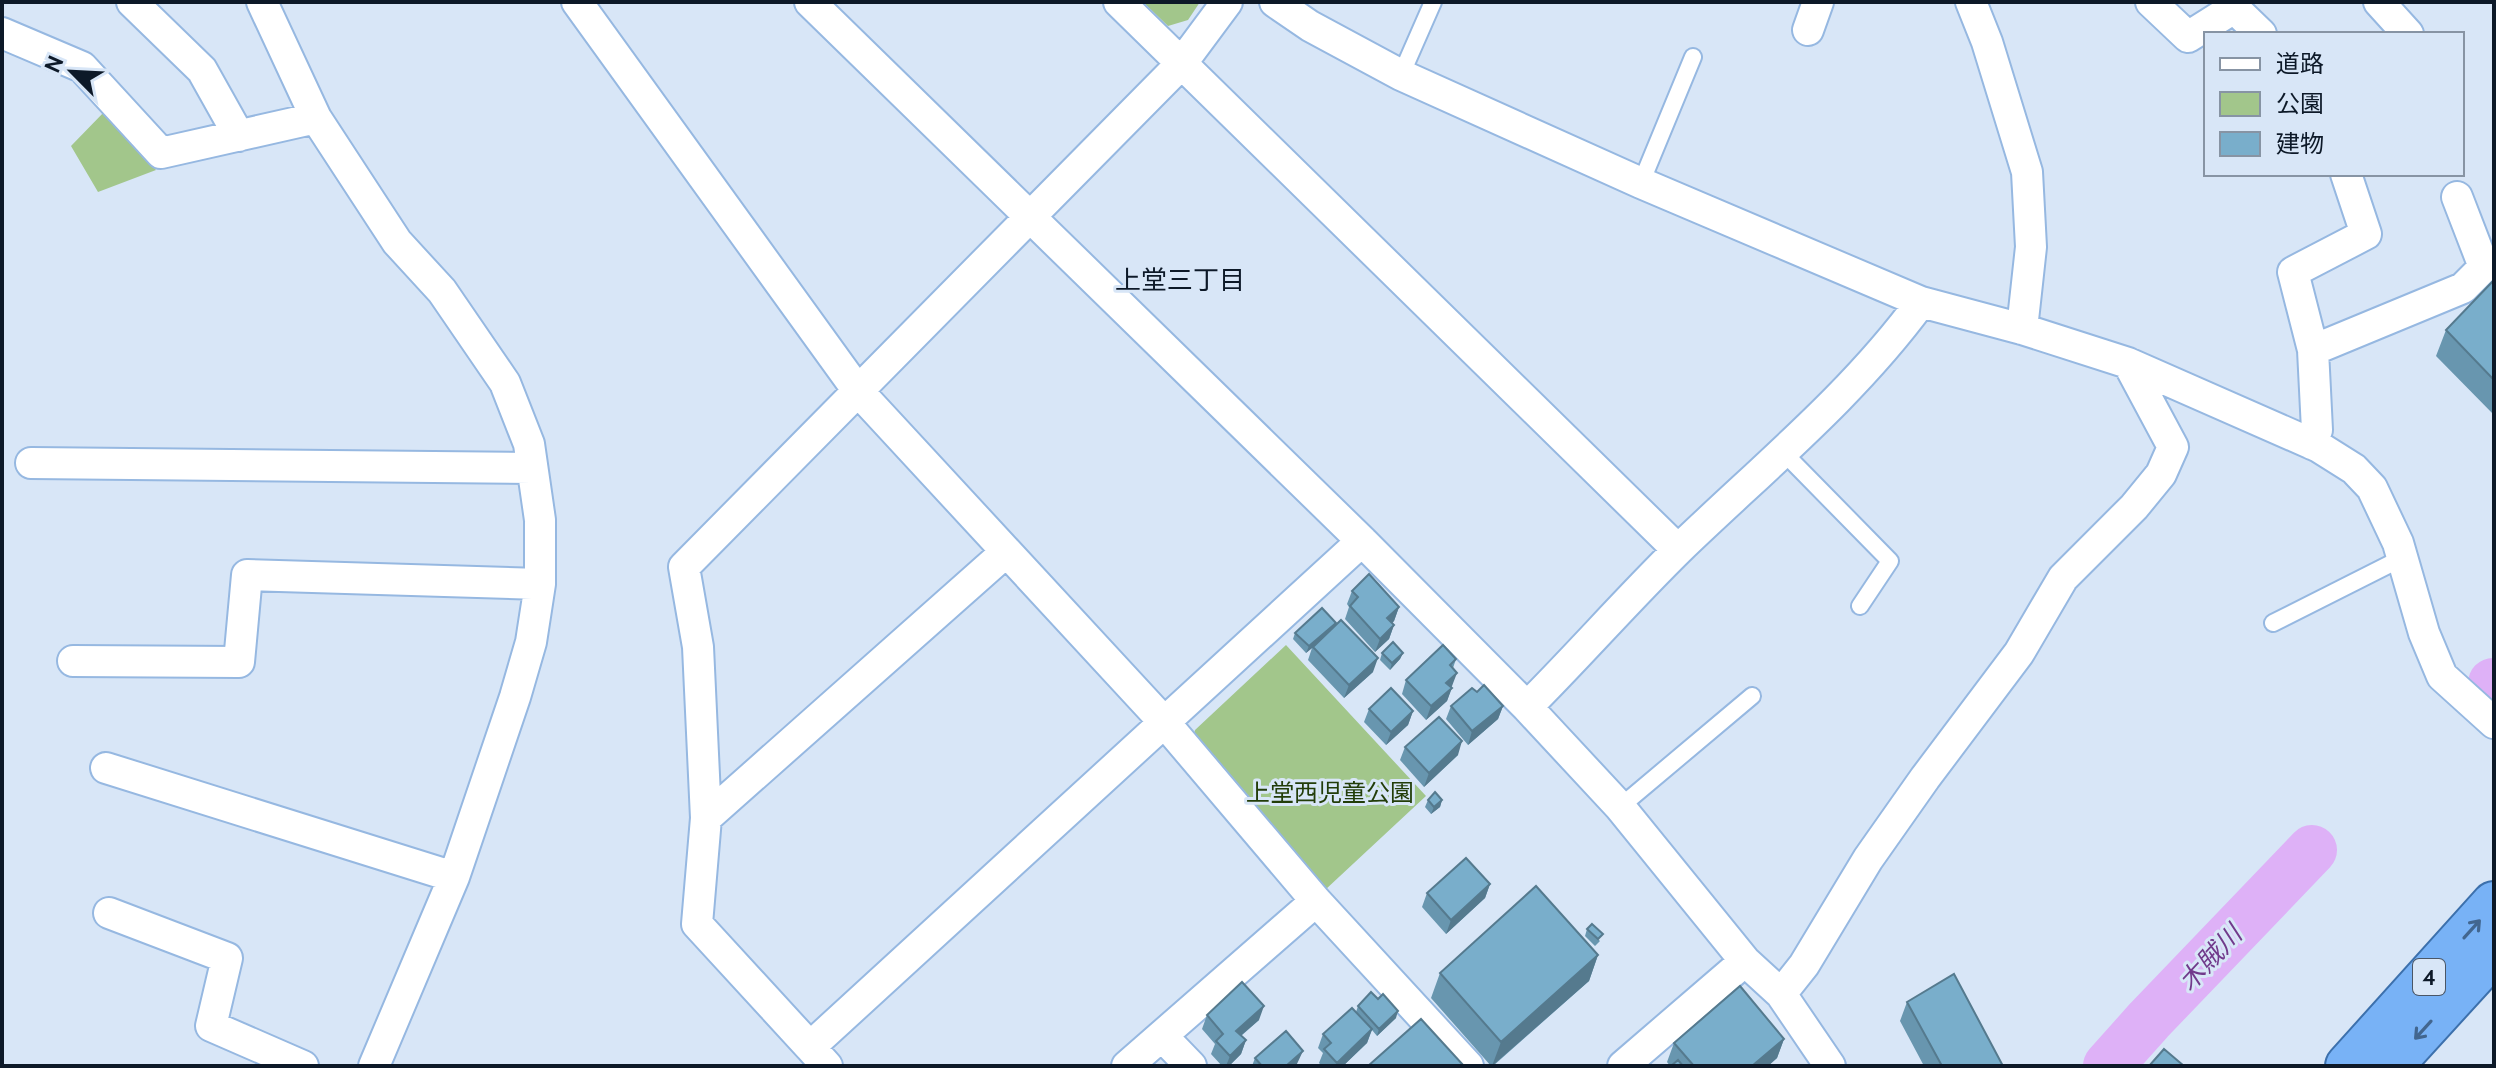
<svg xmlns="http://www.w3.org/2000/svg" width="2496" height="1068" viewBox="0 0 2496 1068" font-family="Cabin,'Noto Sans JP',sans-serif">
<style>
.green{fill:#a2c68b}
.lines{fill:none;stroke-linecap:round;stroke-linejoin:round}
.river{stroke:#deb1f7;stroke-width:50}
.service-casing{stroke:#96b8e1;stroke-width:20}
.minor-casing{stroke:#96b8e1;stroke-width:34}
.trunk-casing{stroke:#3c70ac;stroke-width:48}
.service{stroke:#fff;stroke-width:16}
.minor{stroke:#fff;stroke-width:30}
.trunk{stroke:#78b2f6;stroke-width:44}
.wall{fill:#6896af}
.shaded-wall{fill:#557a8e}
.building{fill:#79aecb;stroke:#557a8e;stroke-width:2}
.oneway{stroke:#42668f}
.labels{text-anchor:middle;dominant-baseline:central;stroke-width:6;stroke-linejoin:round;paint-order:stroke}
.shield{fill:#d8e6f7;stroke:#4a5666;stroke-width:2}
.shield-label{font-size:22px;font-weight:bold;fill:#0d1928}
.park-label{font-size:24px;fill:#223d09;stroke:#d8e6f7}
.neighbourhood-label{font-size:26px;fill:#0d1928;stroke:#d8e6f7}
.water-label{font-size:26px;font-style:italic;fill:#713a8b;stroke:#d8e6f7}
</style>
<rect width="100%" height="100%" fill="#d8e6f7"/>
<!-- green -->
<path class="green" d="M1143 2H1200L1188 20 1168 26Z
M105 111 156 170 98 192 71 146Z
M1286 645 1426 796 1325 890 1192 740 1195 730Z"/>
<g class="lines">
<!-- river -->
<path class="river" d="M2493 683H2494
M2108 1066 2149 1020 2312 850"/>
<defs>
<path id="service" d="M1401 75 1433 2
M1641 183 1693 57
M1783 452 1890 561 1860 606
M2273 623 2402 558
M1620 807 1752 696"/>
<path id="minor" d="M132 2 202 70 239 136
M262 2 316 118 397 242 442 291 505 383 529 444 540 520V584L531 642 515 697 454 877 374 1066
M577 2 858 391 1165 723 1316 901 1468 1066
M810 2 1362 541 1527 707 1620 807 1745 961 1781 994 1830 1066
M1119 2 1678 550
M1275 2 1310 26 1401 75 1641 183 1921 302 2022 329 2128 363 2319 447 2354 469 2372 488 2398 543 2424 633 2442 676 2494 723
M1971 2 1987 42 2027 172 2031 247 2022 329
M2151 2 2188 37 2234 8 2261 34
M2379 2 2408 34
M1808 30 1818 2
M2 33 82 67 161 153 316 118
M2313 350 2463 288 2484 267 2457 197
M2312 444 2317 430 2313 350 2293 272 2366 234 2346 174
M31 463 532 468
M73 661 239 662 247 575 540 584
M1527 707C1579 655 1627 600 1679 549 1762 469 1853 395 1921 302
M106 768 454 877
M706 818 1006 552
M109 913 227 958 211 1026 303 1066
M1781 994 1804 965 1868 859 1925 778 2019 653 2063 578 2134 507 2161 474 2173 447 2128 363
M1162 1036 1191 1066
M810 1047 697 924 706 818 698 647 684 567 1181 64 1227 2
M827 1066 810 1047 1362 541
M1127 1066 1316 901
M1623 1066 1745 961"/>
<path id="trunk" d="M2348 1066 2494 904
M2390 1066 2494 952"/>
</defs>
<!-- service casing -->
<use href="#service" class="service-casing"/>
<!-- minor casing -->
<use href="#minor" class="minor-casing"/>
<!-- trunk casing -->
<use href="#trunk" class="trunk-casing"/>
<!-- service -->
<use href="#service" class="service"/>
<!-- minor -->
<use href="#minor" class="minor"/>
<!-- trunk -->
<use href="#trunk" class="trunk"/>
</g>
<!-- wall -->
<path class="wall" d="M2494 280V415L2436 356 2446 330Z
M1352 591 1399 607 1394 621 1392 623 1394 625 1389 639 1375 652 1345 619 1349 607 1347 604Z
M1336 623 1335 625 1373 672 1344 698 1308 660 1312 648 1306 653 1293 639 1295 633Z
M1382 653H1403L1400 659 1390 670 1380 660Z
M1456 659 1453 668 1452 686 1447 701 1426 720 1402 694 1406 680Z
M1477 692 1503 706 1498 719 1468 745 1446 719 1451 706Z
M1369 709 1413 711 1408 725 1386 745 1364 722Z
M1405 747 1458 755 1424 787 1400 760Z
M1428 800H1442L1440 807 1431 814 1425 807Z
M1490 884 1485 898 1446 934 1422 907 1427 893Z
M1587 929 1600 941 1595 946 1585 936Z
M1598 955 1589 981 1493 1066H1491L1431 998 1440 973Z
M1907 1002 2003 1066H1924L1900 1021Z
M1358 1006 1396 1018 1377 1036 1372 1030 1367 1043 1343 1066H1322L1319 1063 1323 1053 1318 1048 1323 1034 1356 1012Z
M1207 1015 1259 1020 1241 1036 1246 1040 1241 1054 1229 1066H1222L1211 1054 1215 1044 1202 1029Z
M1784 1039 1777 1058 1768 1066H1670L1667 1062 1674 1043Z
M1255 1058 1298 1065 1296 1066H1252Z"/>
<!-- shaded-wall -->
<path class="shaded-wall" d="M1399 607 1394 621 1383 632 1387 618Z
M1336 623 1334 630 1306 653 1309 646Z
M1394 625 1389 639 1375 652 1380 639Z
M1403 653 1400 659 1390 670 1392 663Z
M1378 658 1373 672 1344 698 1349 685Z
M1457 673 1452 686 1441 696 1446 683Z
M1452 688 1447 701 1426 720 1431 706Z
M1503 706 1498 719 1468 745 1472 731Z
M1413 711 1408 725 1386 745 1391 732Z
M1462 741 1458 755 1424 787 1429 773Z
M1442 800 1440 807 1431 814 1434 807Z
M1490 884 1485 898 1446 934 1451 920Z
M1598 955 1589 981 1492 1066 1501 1042Z
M1264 1006 1259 1020 1231 1044 1236 1031Z
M1398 1011 1396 1018 1377 1036 1379 1029Z
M1372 1029 1367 1043 1343 1066H1336L1337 1063Z
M1784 1039 1777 1058 1768 1066H1752Z
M1246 1040 1241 1054 1229 1066H1226L1230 1056Z
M1303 1051 1296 1066H1286Z"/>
<!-- building -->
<path class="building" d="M2494 280V380L2446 330Z
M1369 574 1399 607 1387 618 1394 625 1380 639 1350 606 1358 597 1352 591Z
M1322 608 1336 623 1309 646 1295 633Z
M1341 620 1378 658 1349 685 1313 647Z
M1393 642 1403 653 1392 663 1382 653Z
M1443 645 1456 659 1450 665 1457 673 1446 683 1452 688 1431 706 1406 680Z
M1484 685 1503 706 1472 731 1451 706 1472 688 1477 692Z
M1391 688 1413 711 1391 732 1369 709Z
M1439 717 1462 741 1429 773 1405 747Z
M1435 792 1442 800 1434 807 1428 800Z
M1466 858 1490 884 1451 920 1427 893Z
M1536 886 1598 955 1501 1042 1440 973Z
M1592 924 1603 934 1598 939 1587 929Z
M1954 974 2003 1066H1942L1907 1002Z
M1242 982 1264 1006 1236 1031 1246 1040 1230 1056 1216 1041 1223 1034 1207 1015Z
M1740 986 1784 1039 1752 1066H1694L1674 1043Z
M1371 992 1378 999 1383 994 1398 1011 1379 1029 1358 1006Z
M1352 1008 1372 1029 1337 1063 1324 1049 1331 1043 1323 1034Z
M1421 1019 1464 1066H1368Z
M1286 1031 1303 1051 1286 1066H1262L1255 1058Z
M2164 1049 2184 1066H2149Z
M1678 1060 1683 1066H1671Z"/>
<!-- one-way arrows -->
<defs><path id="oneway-shaft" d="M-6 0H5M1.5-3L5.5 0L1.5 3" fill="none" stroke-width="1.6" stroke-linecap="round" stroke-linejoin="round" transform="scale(2)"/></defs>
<g class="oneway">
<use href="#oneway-shaft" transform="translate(2472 929) rotate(-48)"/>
<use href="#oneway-shaft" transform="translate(2423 1030) rotate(132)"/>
</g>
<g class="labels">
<!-- shield labels -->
<rect class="shield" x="2413" y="959" width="32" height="36" rx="6"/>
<g class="shield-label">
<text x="2429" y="977">4</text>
</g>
<!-- park labels -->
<g class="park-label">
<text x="1330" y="792">上堂西児童公園</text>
</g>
<!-- neighbourhood labels -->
<g class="neighbourhood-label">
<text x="1180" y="280">上堂三丁目</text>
</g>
<!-- water labels -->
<g class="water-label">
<text transform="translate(2210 958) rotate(-47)">木賊川</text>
</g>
</g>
<!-- border -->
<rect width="2496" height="1068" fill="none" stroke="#0d1928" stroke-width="8"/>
<!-- legend -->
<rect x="2204" y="32" width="260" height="144" fill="#d8e6f7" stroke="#8794a4" stroke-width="2"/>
<rect x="2220" y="58" width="40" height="12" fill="#ffffff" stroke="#8794a4" stroke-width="2"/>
<text x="2276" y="72" font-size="24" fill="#0d1928">道路</text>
<rect x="2220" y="92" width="40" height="24" fill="#a2c68b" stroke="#8794a4" stroke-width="2"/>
<text x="2276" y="112" font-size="24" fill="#0d1928">公園</text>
<rect x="2220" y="132" width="40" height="24" fill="#79aecb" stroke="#8794a4" stroke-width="2"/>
<text x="2276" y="152" font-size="24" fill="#0d1928">建物</text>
<!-- north arrow -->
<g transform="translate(72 72) rotate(294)" stroke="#d8e6f7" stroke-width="6" paint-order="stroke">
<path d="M0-6L14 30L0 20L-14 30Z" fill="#0d1928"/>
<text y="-12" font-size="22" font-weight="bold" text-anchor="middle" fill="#0d1928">N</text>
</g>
</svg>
